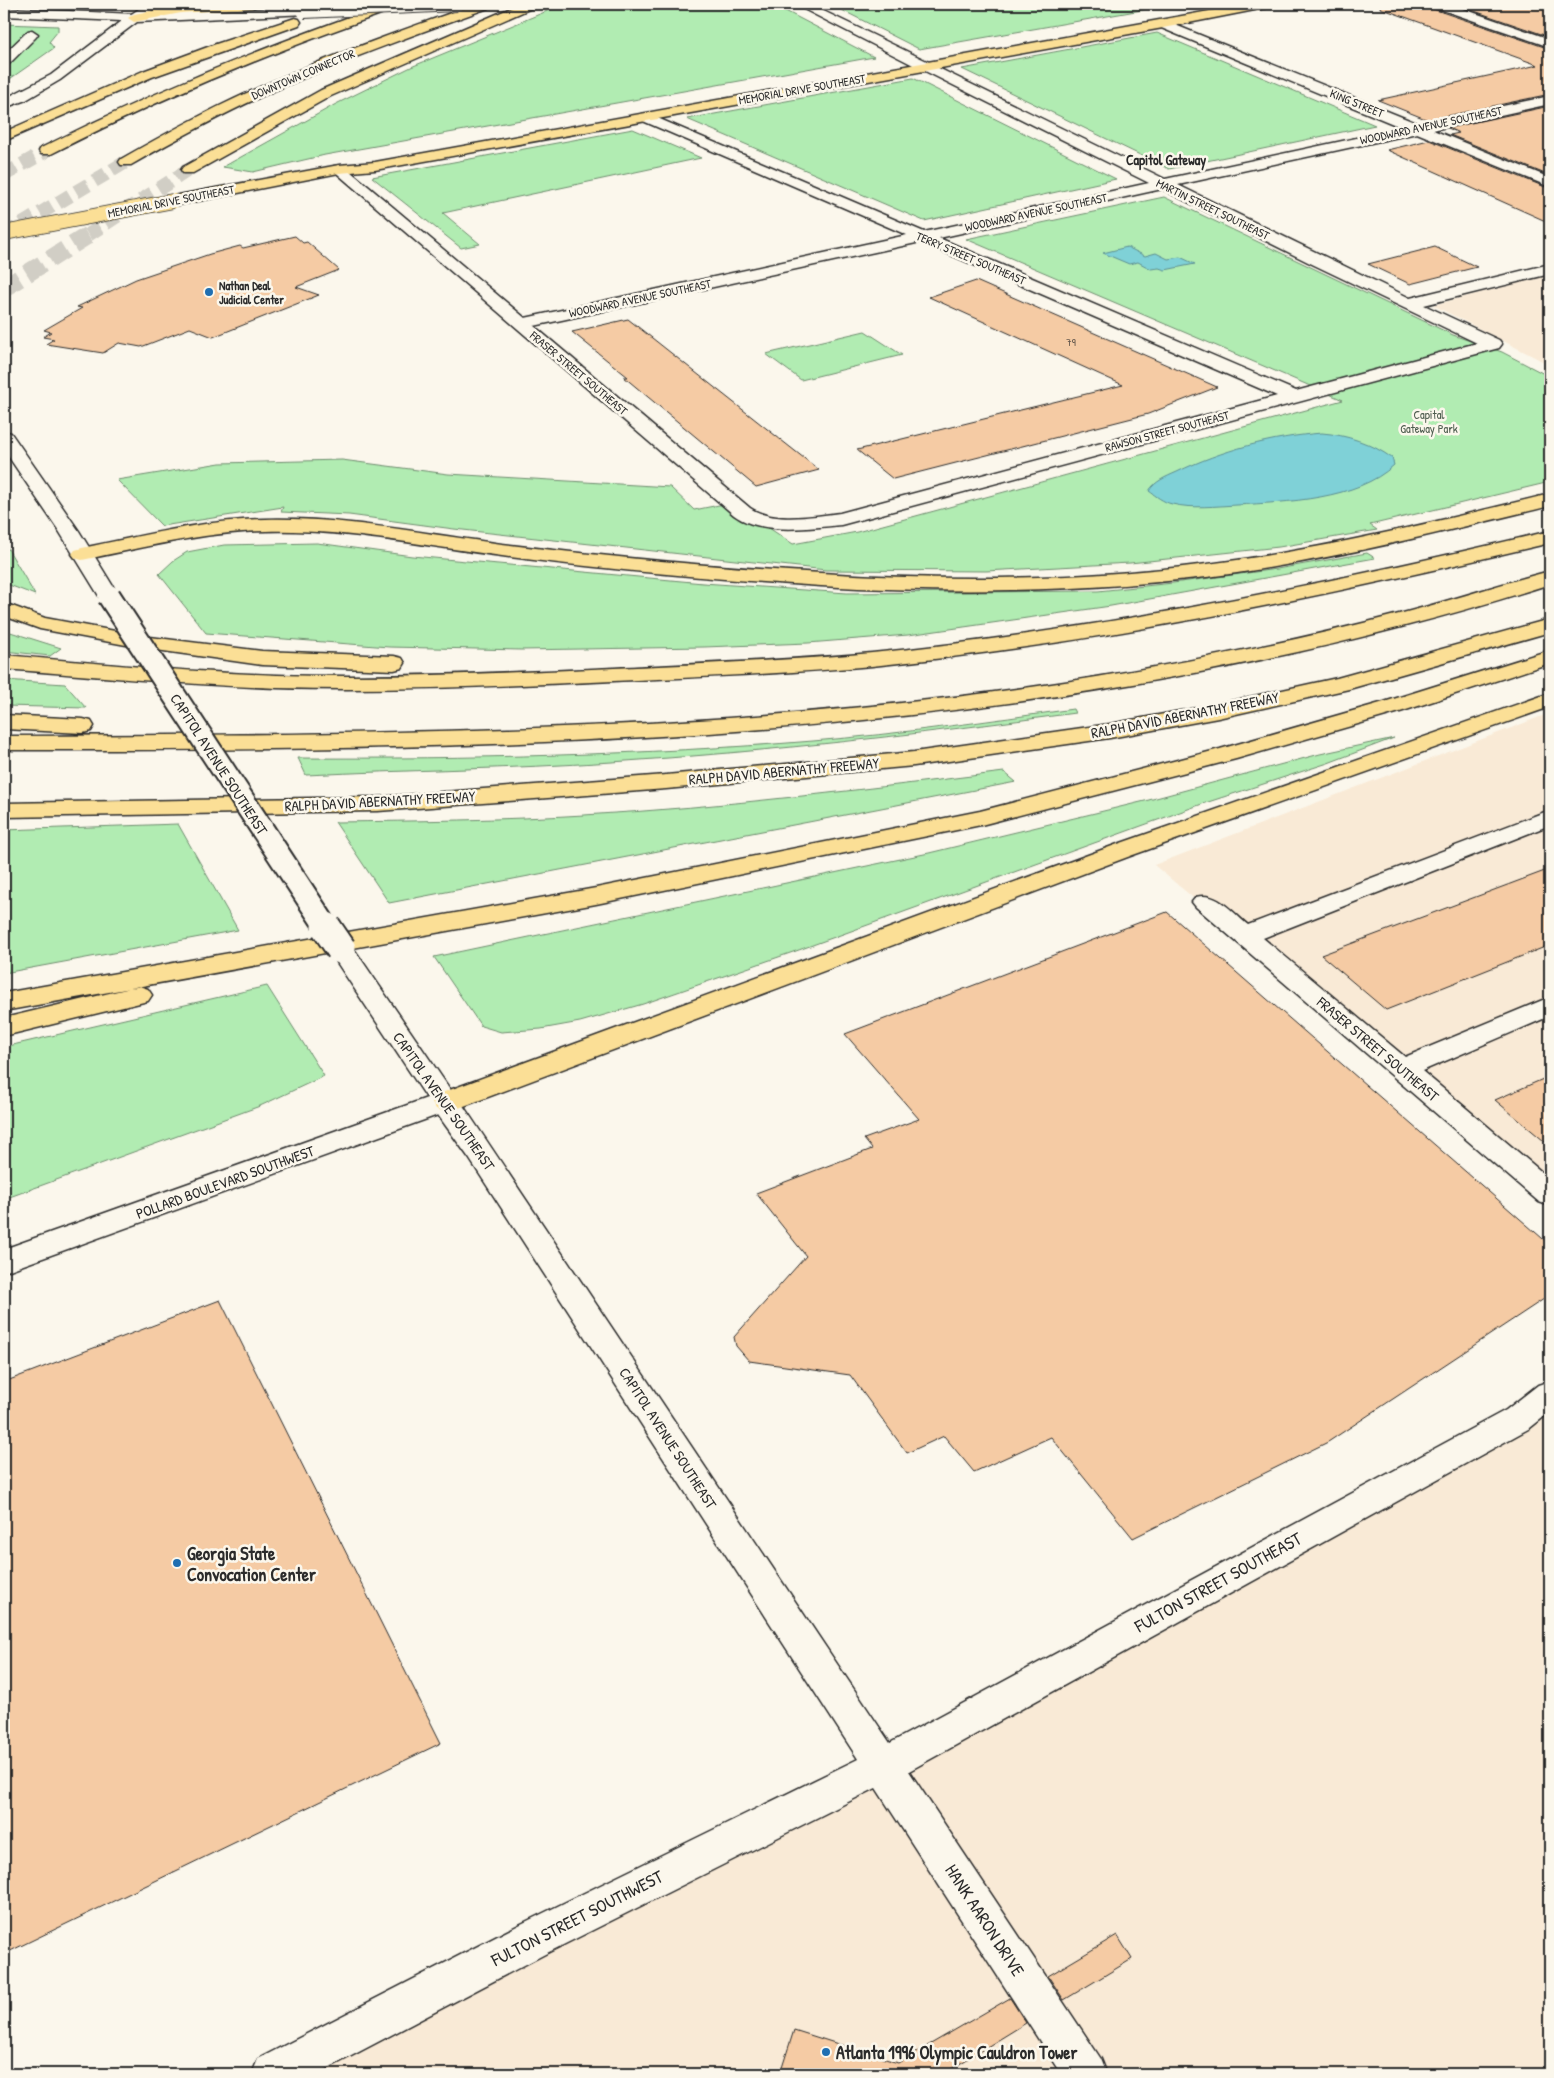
<svg xmlns="http://www.w3.org/2000/svg" width="1554" height="2078" viewBox="0 0 1554 2078" font-family="'Patrick Hand',sans-serif">
<style>
.built{fill:#f9ead6}
.green{fill:#b1ecb2;stroke:#6e8c6e}
.water{fill:#7fd1d7;stroke:#5d8f92}
.building{fill:#f5cba4;stroke:#2b2b2b}
.lines{fill:none;stroke-linecap:round;stroke-linejoin:round}
.highway-tunnel-far1{stroke:#d1cec5;stroke-width:14;stroke-dasharray:14 7;stroke-linecap:butt}
.highway-tunnel{stroke:#d1cec5;stroke-width:18;stroke-dasharray:18 9;stroke-linecap:butt}
.street-casing{stroke:#2b2b2b;stroke-width:3}
.secondary-casing{stroke:#2b2b2b;stroke-width:3}
.primary-casing{stroke:#2b2b2b;stroke-width:3}
.highway-casing{stroke:#2b2b2b;stroke-width:3}
.street{fill:#fbf7ec;fill-rule:evenodd}
.secondary{fill:#fbf7ec;fill-rule:evenodd}
.primary{fill:#fbdf96;fill-rule:evenodd}
.highway{fill:#fbdf96;fill-rule:evenodd}
.secondary-bridge-far2-casing{stroke:#2b2b2b;stroke-width:16;stroke-linecap:butt}
.secondary-bridge-far1-casing{stroke:#2b2b2b;stroke-width:26;stroke-linecap:butt}
.secondary-bridge-casing{stroke:#2b2b2b;stroke-width:33;stroke-linecap:butt}
.primary-bridge-casing{stroke:#2b2b2b;stroke-width:16;stroke-linecap:butt}
.secondary-bridge-far2{stroke:#fbf7ec;stroke-width:14}
.secondary-bridge-far1{stroke:#fbf7ec;stroke-width:22}
.secondary-bridge{stroke:#fbf7ec;stroke-width:29}
.primary-bridge{stroke:#fbdf96;stroke-width:14}
.poi-dot{fill:#1f6fb2;stroke:#fbf7ec;stroke-width:2}
.labels{text-anchor:middle;dominant-baseline:central;stroke-width:5;stroke-linejoin:round;paint-order:stroke}
.far-number-label{font-size:11px;fill:#5e5349}
.far-street-label{font-size:12px;fill:#2b2b2b;stroke:#fbf7ec}
.far-poi-label{font-size:12px;font-weight:bold;fill:#2b2b2b;stroke:#fbf7ec;text-anchor:start}
.far-park-label{font-size:12px;fill:#4c5b4d;stroke:#fbf7ec}
.far-neighbourhood-label{font-size:14px;font-weight:bold;fill:#2b2b2b;stroke:#fbf7ec}
.street-label{font-size:15px;fill:#2b2b2b;stroke:#fbf7ec}
.near-poi-label{font-size:18px;font-weight:bold;fill:#2b2b2b;stroke:#fbf7ec;text-anchor:start}
.near-street-label{font-size:18px;fill:#2b2b2b;stroke:#fbf7ec}
</style>
<rect width="100%" height="100%" fill="#fbf7ec"/>
<filter id="ink" filterUnits="userSpaceOnUse"><feTurbulence type="fractalNoise" baseFrequency=".02" numOctaves="2"/><feDisplacementMap in="SourceGraphic" scale="10" xChannelSelector="R" yChannelSelector="G"/><feConvolveMatrix kernelMatrix="1 2 1 2 8 2 1 2 1" color-interpolation-filters="sRGB"/></filter>
<g filter="url(#ink)">
<!-- built -->
<path class="built" d="M1550 275V365L1433 305Z
M1550 713V1196L1154 865Z
M1550 1395V2074H272L841 1780Z"/>
<!-- green -->
<path class="green" d="M658 4H772L874 57 325 155 253 172 223 167 336 104 411 67 552 9Z
M830 4H1176L919 49Z
M4 24 58 26V31L49 42 54 48 4 83Z
M1157 33 1375 125 1169 169 962 69Z
M913 78 1116 179 924 221 687 119Z
M633 129 701 158 443 213 480 244 461 248 372 177Z
M1164 197 1453 335 1502 352 1550 377V482L1370 525 1377 530 1279 547 1130 563 986 571 826 570 454 529 349 515 281 512 283 507 162 526 117 480 220 463 342 460 448 474 670 487 694 510 724 504 760 522 793 544 857 532 1343 400 966 239Z
M865 331 902 355 801 380 766 354Z
M4 542 35 595 4 583Z
M317 543 412 556 703 583 847 593 1098 591 1173 583 1277 569 1367 553 1375 558 1111 606 908 635 808 643 704 647 521 650 389 647 206 633 159 574 173 561 187 552 224 545Z
M4 630 61 648 50 656 4 651Z
M4 680 65 684 86 708 4 706Z
M1073 709 1075 713C921 734 767 752 612 762 510 769 408 770 306 775L298 758C469 759 642 755 813 741 900 734 987 721 1073 709Z
M1394 738 1328 763 1202 804 796 951 643 1004 580 1022 541 1029 501 1032 481 1026 434 957 929 853 1145 801 1320 754Z
M1004 772 1016 782 389 903 335 822C418 821 501 820 584 815 725 807 864 789 1004 772Z
M178 824 238 930 4 973V830Z
M267 986 324 1076 260 1106 4 1199V1047Z"/>
<!-- water -->
<path class="water" d="M1127 247 1145 256 1156 253 1168 259 1180 257 1195 264 1165 270 1159 268 1151 269 1138 262 1129 264 1103 253Z
M1322 433C1347 435 1371 443 1392 458L1394 465C1357 500 1286 502 1237 505 1216 506 1192 509 1172 504 1163 502 1156 496 1149 491 1155 481 1166 477 1177 472 1222 450 1272 437 1322 433Z"/>
<!-- building -->
<path class="building" d="M1381 4H1430L1433 9 1550 49V94L1428 120 1378 100 1538 65 1380 8Z
M1454 4H1550V37Z
M1550 106V176L1450 135 1459 133 1448 128Z
M1429 140 1550 189V223L1387 150Z
M295 236 303 243 307 242 339 270 296 287 319 295 213 337 190 328 141 347 119 343 103 353 46 344 54 339 43 337 51 332 44 330 82 308 77 307 136 279 210 254 240 246 243 248Z
M1435 247 1477 267 1410 284 1368 264Z
M976 281 1217 387 1148 414 893 479 857 450 1123 385 929 297Z
M628 319 819 470 756 487 624 377H628L572 332Z
M1550 869V945L1386 1010 1321 955Z
M1167 912 1550 1245V1295L1328 1442 1133 1538 1051 1437 974 1472 944 1436 907 1453 850 1375 749 1361 736 1346 734 1337 806 1256 756 1193 872 1149 864 1139 919 1119 845 1034Z
M1550 1076V1146L1495 1100Z
M220 1300 441 1743 4 1954V1382Z
M1117 1935 1132 1959 1064 2000 1048 1976Z
M1010 1998 1026 2023 943 2074H780L794 2030 898 2063Z"/>
<g class="lines">
<!-- highway-tunnel-far1 -->
<path class="highway-tunnel-far1" d="M4 175 46 151
M4 235 126 162
M88 235 188 170"/>
<!-- highway-tunnel -->
<path class="highway-tunnel" d="M4 288 90 234"/>
<defs>
<path id="street" d="M146 4H160L138 21H130L128 18 130 15Z
M1432 4H1449L1550 39V47L1434 7Z
M1163 20 1419 124 1550 96V104L1433 130 1550 178V187L1417 133 1178 185 1410 298 1550 264V274L1424 305 1499 340 1502 344 1499 348 841 525C810 528 760 535 734 515L332 169 334 166H344L525 318 907 235 643 121 641 118 648 114 924 232 1149 183 921 69 919 66 921 63 926 62 1165 179 1403 128 1159 27 1157 24ZM1162 189 1310 263 1477 343 1296 391 939 238ZM921 242 1277 396 840 513C813 516 774 524 750 508L534 326Z
M32 30 38 34 36 37 9 64 4 65V54L28 31Z
M1550 810V825L1263 938 1405 1057 1550 997V1016L1422 1071 1550 1179V1206L1539 1202 1196 907 1192 902 1196 897C1217 891 1233 913 1248 925Z"/>
<path id="secondary" d="M794 4H809L931 63 933 66 931 69H921Z
M304 7 310 11 308 14 137 22 60 80 26 100 4 108V99L51 75 122 21 4 16V8L134 14Z
M4 431 11 433 79 531 119 596 116 600 109 602 102 600 99 596 59 531 4 450Z
M341 941 350 943 454 1095H456L890 1743 1506 1410 1538 1385 1550 1381V1412L1530 1428 909 1771 1101 2059 1107 2074H1061L876 1788 547 1953 317 2074H252L258 2059 519 1925 858 1759 469 1158 438 1115 4 1272V1249L427 1098 328 949 332 943Z"/>
<path id="primary" d="M1248 4H1271L1265 8 1163 28 375 170 339 173 173 206 168 204 165 201 168 198 173 196 339 165 375 162Z"/>
<path id="highway" d="M204 4H258L252 8 181 13 134 22 128 18 134 14 181 5Z
M386 4H403L401 7C281 48 164 96 51 154H41L39 151 41 148C153 92 268 45 386 4Z
M476 4H493L491 7C419 33 346 59 276 90 226 112 178 138 131 165H121L119 162 121 159C163 135 205 112 249 92 323 58 400 31 476 4Z
M520 4H536L534 7 331 96 193 173H183L181 170 183 167 321 90Z
M295 18 299 19 301 22 299 25 152 77 4 141V132L143 71 216 44Z
M1550 494V506C1447 531 1343 557 1237 573 1100 592 959 594 821 586 714 579 608 570 502 556 424 546 345 529 266 531 203 532 143 548 82 560L75 558 72 554 75 550 82 548C143 536 203 520 266 519 344 517 424 534 502 544 608 557 714 567 821 573 959 582 1100 580 1237 560 1343 545 1446 519 1550 494Z
M1550 531V543C1327 596 1101 643 872 666 786 674 700 677 614 681 502 686 390 691 277 688 186 685 95 676 4 669V655C95 663 186 672 277 675 390 678 502 673 614 668 700 664 786 661 872 653 1101 630 1327 584 1550 531Z
M1550 571V584C1051 744 523 751 4 750V736C349 734 695 735 1038 686 1159 668 1280 645 1399 614 1450 601 1499 584 1550 571Z
M4 603 45 618 142 636 262 651 394 656 402 658 405 663 402 668 394 670 262 665 142 648 40 629 4 616Z
M1550 619V632L1349 689 1218 718 1110 738 914 766 666 789 378 811 4 817V803L378 797 666 775 914 752 1110 724 1218 704 1337 678Z
M1550 650V663L1400 712 1236 759 981 825 596 904 4 1011V993L596 888 980 811 1220 749 1384 702Z
M1550 693V707L1133 855 456 1109 446 1112 436 1109 432 1102 436 1095 1115 845Z
M4 715 83 719 91 721 94 726 91 731 83 733 4 729Z
M139 986 148 989 152 995 148 1001 4 1036V1018Z"/>
</defs>
<!-- street casing -->
<use href="#street" class="street-casing"/>
<!-- secondary casing -->
<use href="#secondary" class="secondary-casing"/>
<!-- primary casing -->
<use href="#primary" class="primary-casing"/>
<!-- highway casing -->
<use href="#highway" class="highway-casing"/>
<!-- street -->
<use href="#street" class="street"/>
<!-- secondary -->
<use href="#secondary" class="secondary"/>
<!-- primary -->
<use href="#primary" class="primary"/>
<!-- highway -->
<use href="#highway" class="highway"/>
<defs>
<path id="secondary-bridge-far2" d="M304 11 457 4"/>
<path id="secondary-bridge-far1" d="M109 596 327 928"/>
<path id="secondary-bridge" d="M326 927 341 949"/>
<path id="primary-bridge" d="M4 233 173 201"/>
</defs>
<!-- secondary-bridge-far2 casing -->
<use href="#secondary-bridge-far2" class="secondary-bridge-far2-casing"/>
<!-- secondary-bridge-far1 casing -->
<use href="#secondary-bridge-far1" class="secondary-bridge-far1-casing"/>
<!-- secondary-bridge casing -->
<use href="#secondary-bridge" class="secondary-bridge-casing"/>
<!-- primary-bridge casing -->
<use href="#primary-bridge" class="primary-bridge-casing"/>
<!-- secondary-bridge-far2 -->
<use href="#secondary-bridge-far2" class="secondary-bridge-far2"/>
<!-- secondary-bridge-far1 -->
<use href="#secondary-bridge-far1" class="secondary-bridge-far1"/>
<!-- secondary-bridge -->
<use href="#secondary-bridge" class="secondary-bridge"/>
<!-- primary-bridge -->
<use href="#primary-bridge" class="primary-bridge"/>
</g>
</g>
<!-- markers -->
<g class="poi-dot">
<circle cx="209" cy="292" r="5"/>
<circle cx="177" cy="1563" r="5"/>
<circle cx="826" cy="2052" r="5"/>
</g>
<g class="labels">
<!-- far-number labels -->
<g class="far-number-label">
<text x="1071" y="342">79</text>
</g>
<!-- far-street labels -->
<g class="far-street-label">
<text transform="translate(303 74) rotate(-23)">DOWNTOWN CONNECTOR</text>
<text transform="translate(802 89) rotate(-10)">MEMORIAL DRIVE SOUTHEAST</text>
<text transform="translate(1357 103) rotate(22)">KING STREET</text>
<text transform="translate(1431 125) rotate(-12)">WOODWARD AVENUE SOUTHEAST</text>
<text transform="translate(171 201) rotate(-11)">MEMORIAL DRIVE SOUTHEAST</text>
<text transform="translate(1213 209) rotate(26)">MARTIN STREET SOUTHEAST</text>
<text transform="translate(1036 212) rotate(-12)">WOODWARD AVENUE SOUTHEAST</text>
<text transform="translate(971 258) rotate(23)">TERRY STREET SOUTHEAST</text>
<text transform="translate(640 298) rotate(-12)">WOODWARD AVENUE SOUTHEAST</text>
<text transform="translate(579 373) rotate(40)">FRASER STREET SOUTHEAST</text>
<text transform="translate(1167 431) rotate(-15)">RAWSON STREET SOUTHEAST</text>
</g>
<!-- far-poi labels -->
<g class="far-poi-label">
<text x="219" y="285">Nathan Deal<tspan x="219" dy="14">Judicial Center</tspan></text>
</g>
<!-- far-park labels -->
<g class="far-park-label">
<text x="1429" y="414">Capital<tspan x="1429" dy="14">Gateway Park</tspan></text>
</g>
<!-- far-neighbourhood labels -->
<g class="far-neighbourhood-label">
<text x="1166" y="159">Capitol Gateway</text>
</g>
<!-- street labels -->
<g class="street-label">
<text transform="translate(1185 715) rotate(-11)">RALPH DAVID ABERNATHY FREEWAY</text>
<text transform="translate(219 764) rotate(57)">CAPITOL AVENUE SOUTHEAST</text>
<text transform="translate(784 771) rotate(-5)">RALPH DAVID ABERNATHY FREEWAY</text>
<text transform="translate(380 801) rotate(-3)">RALPH DAVID ABERNATHY FREEWAY</text>
<text transform="translate(1378 1049) rotate(40)">FRASER STREET SOUTHEAST</text>
<text transform="translate(444 1101) rotate(55)">CAPITOL AVENUE SOUTHEAST</text>
<text transform="translate(225 1182) rotate(-20)">POLLARD BOULEVARD SOUTHWEST</text>
<text transform="translate(668 1438) rotate(57)">CAPITOL AVENUE SOUTHEAST</text>
</g>
<!-- near-poi labels -->
<g class="near-poi-label">
<text x="187" y="1553">Georgia State<tspan x="187" dy="21">Convocation Center</tspan></text>
<text x="836" y="2052">Atlanta 1996 Olympic Cauldron Tower</text>
</g>
<!-- near-street labels -->
<g class="near-street-label">
<text transform="translate(1218 1582) rotate(-29)">FULTON STREET SOUTHEAST</text>
<text transform="translate(577 1918) rotate(-27)">FULTON STREET SOUTHWEST</text>
<text transform="translate(985 1920) rotate(57)">HANK AARON DRIVE</text>
</g>
</g>
<!-- margin -->
<rect width="1554" height="2078" fill="none" stroke="#fbf7ec" stroke-width="20"/>
<rect x="10" y="10" width="1534" height="2058" fill="none" stroke="#2b2b2b" stroke-width="2" filter="url(#ink)"/>
</svg>
